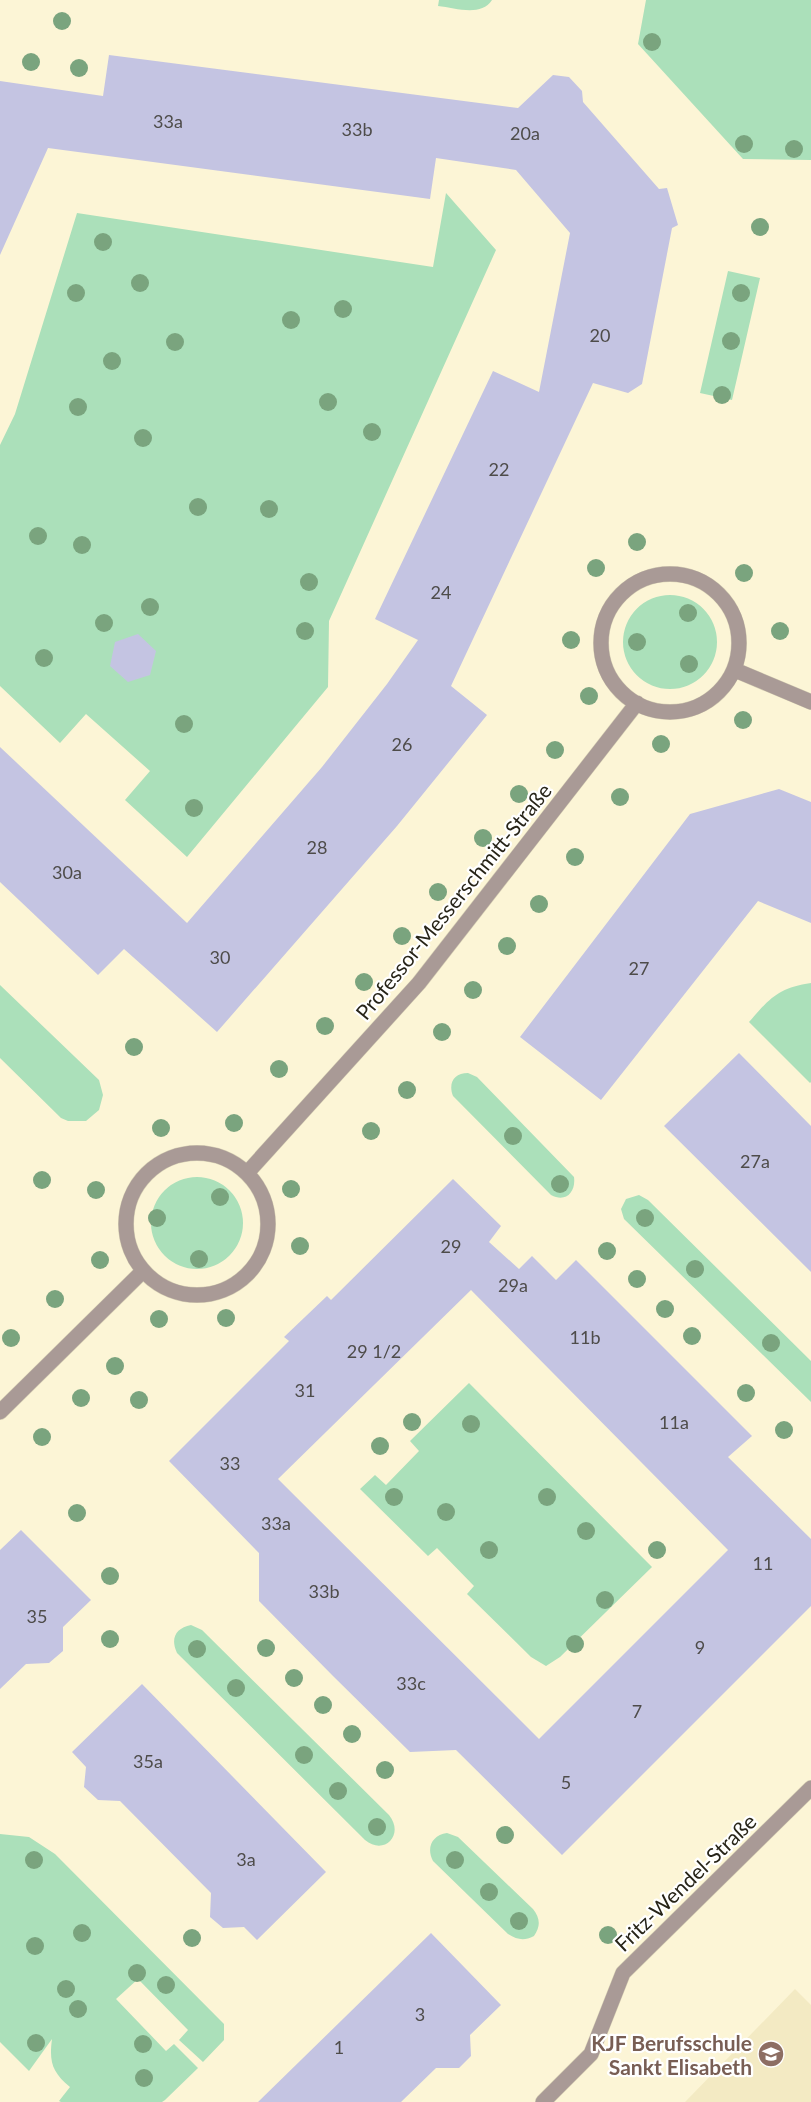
<svg xmlns="http://www.w3.org/2000/svg" width="811" height="2102" viewBox="0 0 811 2102" font-family="Lato,sans-serif">
<style>
.built{fill:#f3eac3}
.green{fill:#abe0ba}
.building{fill:#c4c4e2;fill-rule:evenodd}
.lines{fill:none;stroke-linecap:round;stroke-linejoin:round}
.minor-casing{stroke:#d6cfb4;stroke-width:16}
.minor{stroke:#a99a96;stroke-width:15}
.tree{fill:#7aa47e}
.labels{text-anchor:middle;dominant-baseline:central;stroke-width:4.5;stroke-linejoin:round;paint-order:stroke}
.number-label{font-size:18px;fill:#4e4c4a}
.street-label{font-size:21px;fill:#272418;stroke:#fff}
.education-label{font-size:21px;font-weight:bold;fill:#785e54;stroke:#fff;text-anchor:end}
</style>
<rect width="100%" height="100%" fill="#fcf5d6"/>
<!-- built -->
<path class="built" d="M795 1989 811 2005V2102H685Z"/>
<!-- green -->
<path class="green" d="M439 0H492C481 17 456 8 438 6Z
M646 0H811V160L743 159 638 44Z
M446 193 496 250 329 621 328 687 187 857 125 800 150 771 86 714 60 743 0 686V445L15 414 77 213 433 267Z
M728 271 760 278 732 400 700 393Z
M623 642a47 47 0 1 1 94 0a47 47 0 1 1-94 0Z
M811 983V1082L810 1083 749 1022C770 998 778 988 811 983Z
M0 985 99 1080 103 1095 99 1110 86 1121H68L61 1118 0 1058Z
M468 1073 477 1077 574 1177C576 1192 566 1203 551 1195L453 1096C448 1083 454 1073 468 1073Z
M151 1223a46 46 0 1 1 92 0a46 46 0 1 1-92 0Z
M639 1195 648 1200 811 1361V1402L624 1219 621 1209 626 1199Z
M469 1383 652 1567 560 1657 546 1666 531 1657 467 1594 474 1586 437 1548 428 1556 360 1489 375 1475 386 1485 419 1451 410 1441Z
M191 1625 202 1630 389 1815C405 1835 384 1856 365 1840L177 1653C170 1638 176 1628 191 1625Z
M447 1833 458 1837 533 1909C540 1918 541 1926 534 1936 524 1941 518 1940 508 1934L433 1861C426 1848 432 1835 447 1833Z
M0 1834 29 1837 55 1854 224 2024V2040L203 2062 179 2040 188 2030 138 1979 116 1999 166 2051 174 2044 198 2068 165 2100 162 2102H61L59 2101 70 2087C52 2072 49 2062 52 2039L29 2071 0 2042Z"/>
<!-- building -->
<path class="building" d="M109 55 518 108 553 75 569 77 582 91 583 102 659 189 667 188 678 225 672 228 642 384 628 393 593 383 451 686 487 715 397 826 217 1032 124 949 98 975 0 882V747L187 923 322 767 387 684 418 640 375 619 493 371 539 392 570 233 516 170 436 158 430 199 48 148 0 255V81L103 96Z
M138 634 156 651 150 675 128 682 110 666 115 642Z
M779 789 811 802V923L758 901 601 1100 520 1037 690 814Z
M739 1053 811 1126V1272L664 1126Z
M453 1179 501 1226 489 1242 519 1269 532 1256 556 1280 576 1260 752 1436 728 1457 811 1539V1606L562 1855 456 1750 410 1752 333 1676 259 1601V1553L169 1461 289 1341 284 1337 327 1296 331 1300ZM471 1290 728 1550 539 1739 278 1479Z
M21 1530 91 1600 63 1627V1651L49 1663 26 1664 0 1689V1550Z
M142 1684 326 1872 257 1940 244 1927 223 1928 210 1917 211 1893 120 1801 98 1800 84 1787 86 1767 72 1752Z
M431 1933 501 2005 470 2035 471 2056 459 2068H436L401 2102H258Z"/>
<g class="lines">
<defs>
<path id="minor" d="M601 643a69 69 0 1 1 138 0a69 69 0 1 1-138 0Z
M735 670 811 702
M126 1224a71 71 0 1 1 142 0a71 71 0 1 1-142 0Z
M247 1173 419 983 637 703
M0 1412 143 1271
M543 2102 591 2054 623 1973 811 1788"/>
</defs>
<!-- minor casing -->
<use href="#minor" class="minor-casing"/>
<!-- minor -->
<use href="#minor" class="minor"/>
</g>
<!-- trees -->
<g class="tree">
<circle cx="62" cy="21" r="9"/>
<circle cx="652" cy="42" r="9"/>
<circle cx="31" cy="62" r="9"/>
<circle cx="79" cy="68" r="9"/>
<circle cx="744" cy="144" r="9"/>
<circle cx="794" cy="149" r="9"/>
<circle cx="760" cy="227" r="9"/>
<circle cx="103" cy="242" r="9"/>
<circle cx="140" cy="283" r="9"/>
<circle cx="76" cy="293" r="9"/>
<circle cx="741" cy="293" r="9"/>
<circle cx="343" cy="309" r="9"/>
<circle cx="291" cy="320" r="9"/>
<circle cx="731" cy="341" r="9"/>
<circle cx="175" cy="342" r="9"/>
<circle cx="112" cy="361" r="9"/>
<circle cx="722" cy="395" r="9"/>
<circle cx="328" cy="402" r="9"/>
<circle cx="78" cy="407" r="9"/>
<circle cx="372" cy="432" r="9"/>
<circle cx="143" cy="438" r="9"/>
<circle cx="198" cy="507" r="9"/>
<circle cx="269" cy="509" r="9"/>
<circle cx="38" cy="536" r="9"/>
<circle cx="637" cy="542" r="9"/>
<circle cx="82" cy="545" r="9"/>
<circle cx="596" cy="568" r="9"/>
<circle cx="744" cy="573" r="9"/>
<circle cx="309" cy="582" r="9"/>
<circle cx="150" cy="607" r="9"/>
<circle cx="688" cy="613" r="9"/>
<circle cx="104" cy="623" r="9"/>
<circle cx="305" cy="631" r="9"/>
<circle cx="780" cy="631" r="9"/>
<circle cx="571" cy="640" r="9"/>
<circle cx="637" cy="642" r="9"/>
<circle cx="44" cy="658" r="9"/>
<circle cx="689" cy="664" r="9"/>
<circle cx="589" cy="696" r="9"/>
<circle cx="743" cy="720" r="9"/>
<circle cx="184" cy="724" r="9"/>
<circle cx="661" cy="744" r="9"/>
<circle cx="555" cy="750" r="9"/>
<circle cx="519" cy="794" r="9"/>
<circle cx="620" cy="797" r="9"/>
<circle cx="194" cy="808" r="9"/>
<circle cx="483" cy="838" r="9"/>
<circle cx="575" cy="857" r="9"/>
<circle cx="438" cy="892" r="9"/>
<circle cx="539" cy="904" r="9"/>
<circle cx="402" cy="936" r="9"/>
<circle cx="507" cy="946" r="9"/>
<circle cx="364" cy="982" r="9"/>
<circle cx="473" cy="990" r="9"/>
<circle cx="325" cy="1026" r="9"/>
<circle cx="442" cy="1032" r="9"/>
<circle cx="134" cy="1047" r="9"/>
<circle cx="279" cy="1069" r="9"/>
<circle cx="407" cy="1090" r="9"/>
<circle cx="234" cy="1123" r="9"/>
<circle cx="161" cy="1128" r="9"/>
<circle cx="371" cy="1131" r="9"/>
<circle cx="513" cy="1136" r="9"/>
<circle cx="42" cy="1180" r="9"/>
<circle cx="560" cy="1184" r="9"/>
<circle cx="291" cy="1189" r="9"/>
<circle cx="96" cy="1190" r="9"/>
<circle cx="220" cy="1197" r="9"/>
<circle cx="157" cy="1218" r="9"/>
<circle cx="645" cy="1218" r="9"/>
<circle cx="300" cy="1246" r="9"/>
<circle cx="607" cy="1251" r="9"/>
<circle cx="199" cy="1259" r="9"/>
<circle cx="100" cy="1260" r="9"/>
<circle cx="695" cy="1269" r="9"/>
<circle cx="637" cy="1279" r="9"/>
<circle cx="55" cy="1299" r="9"/>
<circle cx="665" cy="1309" r="9"/>
<circle cx="226" cy="1318" r="9"/>
<circle cx="159" cy="1319" r="9"/>
<circle cx="692" cy="1336" r="9"/>
<circle cx="11" cy="1338" r="9"/>
<circle cx="771" cy="1343" r="9"/>
<circle cx="115" cy="1366" r="9"/>
<circle cx="746" cy="1393" r="9"/>
<circle cx="81" cy="1398" r="9"/>
<circle cx="139" cy="1400" r="9"/>
<circle cx="412" cy="1422" r="9"/>
<circle cx="471" cy="1424" r="9"/>
<circle cx="784" cy="1430" r="9"/>
<circle cx="42" cy="1437" r="9"/>
<circle cx="380" cy="1446" r="9"/>
<circle cx="394" cy="1497" r="9"/>
<circle cx="547" cy="1497" r="9"/>
<circle cx="446" cy="1512" r="9"/>
<circle cx="77" cy="1513" r="9"/>
<circle cx="586" cy="1531" r="9"/>
<circle cx="489" cy="1550" r="9"/>
<circle cx="657" cy="1550" r="9"/>
<circle cx="110" cy="1576" r="9"/>
<circle cx="605" cy="1600" r="9"/>
<circle cx="110" cy="1639" r="9"/>
<circle cx="575" cy="1644" r="9"/>
<circle cx="266" cy="1648" r="9"/>
<circle cx="197" cy="1649" r="9"/>
<circle cx="294" cy="1678" r="9"/>
<circle cx="236" cy="1688" r="9"/>
<circle cx="323" cy="1705" r="9"/>
<circle cx="352" cy="1734" r="9"/>
<circle cx="304" cy="1755" r="9"/>
<circle cx="385" cy="1770" r="9"/>
<circle cx="338" cy="1791" r="9"/>
<circle cx="377" cy="1827" r="9"/>
<circle cx="505" cy="1835" r="9"/>
<circle cx="34" cy="1860" r="9"/>
<circle cx="455" cy="1860" r="9"/>
<circle cx="489" cy="1892" r="9"/>
<circle cx="519" cy="1921" r="9"/>
<circle cx="82" cy="1933" r="9"/>
<circle cx="608" cy="1935" r="9"/>
<circle cx="192" cy="1938" r="9"/>
<circle cx="35" cy="1946" r="9"/>
<circle cx="137" cy="1973" r="9"/>
<circle cx="166" cy="1985" r="9"/>
<circle cx="66" cy="1989" r="9"/>
<circle cx="78" cy="2009" r="9"/>
<circle cx="36" cy="2043" r="9"/>
<circle cx="143" cy="2044" r="9"/>
<circle cx="144" cy="2078" r="9"/>
</g>
<!-- icons -->
<defs>
<symbol id="school-disc" viewBox="-11 -11 22 22"><circle r="9.5" fill="#8d6e63" stroke="#fff"/><path d="M0-5L7-2L0 1L-7-2ZM-4 1L0 2.5L4 1V4Q0 6-4 4Z" fill="#fff"/></symbol>
</defs>
<g fill-rule="evenodd">
<use href="#school-disc" x="756" y="2039" width="30" height="30"/>
</g>
<g class="labels">
<!-- number labels -->
<g class="number-label">
<text x="168" y="121">33a</text>
<text x="357" y="129">33b</text>
<text x="525" y="133">20a</text>
<text x="600" y="335">20</text>
<text x="499" y="469">22</text>
<text x="441" y="592">24</text>
<text x="402" y="744">26</text>
<text x="317" y="847">28</text>
<text x="67" y="872">30a</text>
<text x="220" y="957">30</text>
<text x="639" y="968">27</text>
<text x="755" y="1161">27a</text>
<text x="451" y="1246">29</text>
<text x="513" y="1285">29a</text>
<text x="585" y="1337">11b</text>
<text x="374" y="1351">29 1/2</text>
<text x="305" y="1390">31</text>
<text x="674" y="1422">11a</text>
<text x="230" y="1463">33</text>
<text x="276" y="1523">33a</text>
<text x="763" y="1563">11</text>
<text x="324" y="1591">33b</text>
<text x="37" y="1616">35</text>
<text x="700" y="1647">9</text>
<text x="411" y="1683">33c</text>
<text x="637" y="1711">7</text>
<text x="148" y="1761">35a</text>
<text x="566" y="1782">5</text>
<text x="246" y="1859">3a</text>
<text x="420" y="2014">3</text>
<text x="339" y="2047">1</text>
</g>
<!-- street labels -->
<g class="street-label">
<text transform="translate(453 901) rotate(-51)">Professor-Messerschmitt-Straße</text>
<text transform="translate(685 1882) rotate(-44)">Fritz-Wendel-Straße</text>
</g>
<!-- education labels -->
<g class="education-label">
<text x="752" y="2042">KJF Berufsschule<tspan x="752" dy="24">Sankt Elisabeth</tspan></text>
</g>
</g>
</svg>
